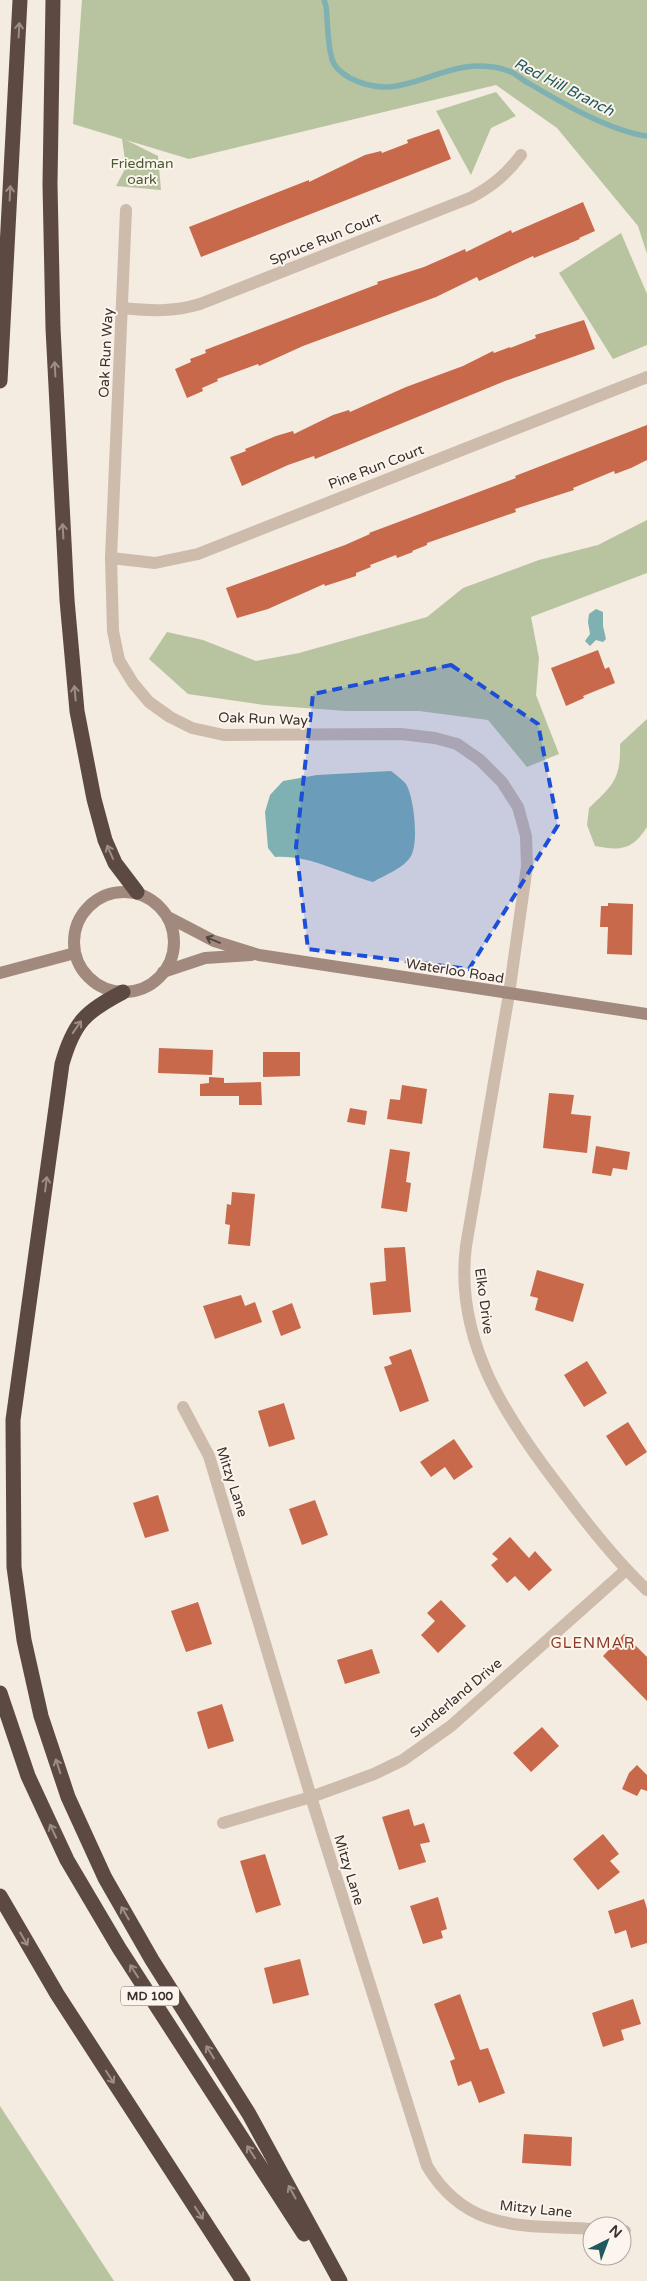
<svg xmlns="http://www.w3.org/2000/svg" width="647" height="2281" viewBox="0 0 647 2281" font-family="'Varela Round',sans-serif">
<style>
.green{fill:#b8c4a0}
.water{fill:#7fb0b2}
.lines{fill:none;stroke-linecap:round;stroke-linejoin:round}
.stream{stroke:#7fb0b2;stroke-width:5.5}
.building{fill:#c8694b}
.street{stroke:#cdbbac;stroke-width:12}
.secondary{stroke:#a18a7d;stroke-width:12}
.highway{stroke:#5c4a42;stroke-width:15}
.oneway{stroke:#9c8e87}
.oneway2{stroke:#544640}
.marked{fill:#1d4ed8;fill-opacity:0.2;stroke:#1d4ed8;stroke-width:4;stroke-dasharray:10 6;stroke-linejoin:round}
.labels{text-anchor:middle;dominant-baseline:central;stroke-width:4;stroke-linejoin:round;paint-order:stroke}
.shield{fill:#fbf5ee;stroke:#756b66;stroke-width:1}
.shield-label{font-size:12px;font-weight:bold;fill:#3b302b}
.park-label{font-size:14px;fill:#4a5a2e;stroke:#fbf5ee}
.street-label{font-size:14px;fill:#3b302b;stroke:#fbf5ee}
.water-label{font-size:15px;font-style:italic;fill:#1f5a5e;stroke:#fbf5ee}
.neighbourhood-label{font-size:15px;letter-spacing:1px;fill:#8c3b22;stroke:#fbf5ee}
</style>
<rect width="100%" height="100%" fill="#f4ebe1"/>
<!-- green -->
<path class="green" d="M82 0H647V254L638 226 557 128 496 85 189 159 126 140 158 156 161 190 116 186 126 167 122 139 73 124Z
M496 92 516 116 491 128 471 175 436 111Z
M621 233 647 294V345L613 359 559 273Z
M647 520V573L531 617 539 658 536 695 559 754 527 767 488 720 419 711H346L264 705 188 694 149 659 167 632 203 640 256 661 299 653 427 617 463 588 539 560 598 545Z
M647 719V827C632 850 621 851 595 846L587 825 589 808C613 785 621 779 620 744Z
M0 2106 114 2281H0Z"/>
<!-- water -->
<path class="water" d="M596 609 603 612V626L606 639 603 642 596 640 590 646 585 641 590 634 588 622 589 614Z
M391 771C396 775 402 779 406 784 414 797 419 842 411 856 404 868 385 875 373 882 339 873 311 855 275 857L268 848 265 812 270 795 283 781 317 775Z"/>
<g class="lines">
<!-- stream -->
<path class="stream" d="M324 0 326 6C328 23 327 43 332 59 334 67 343 74 350 78 394 101 424 73 466 67 480 65 498 66 511 72 518 75 523 81 530 84 562 103 610 131 647 136"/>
</g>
<!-- building -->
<path class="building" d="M439 129 451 159 201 257 189 227 309 180V182L365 155 381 151 382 153 408 143 407 140Z
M583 202 595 231 579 238 580 239 534 258 533 256 479 281 477 277 436 297 303 346 259 366 258 364 217 379 218 381 202 388 203 391 187 398 175 369 191 362 190 359 206 353 205 350 378 284 377 282 424 267 465 249 466 252 511 230 512 233Z
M584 320 595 349 505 381 315 459 314 456 288 465 242 486 230 457 246 451 245 449 276 436 293 431 294 434 333 415 349 410 350 412 406 387 463 366 493 351 494 353 510 347V348L536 338 535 335Z
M647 425V460L631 468 615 474 614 471 573 488 574 490 515 509 516 512 427 543V545L412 551 413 552 397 558 396 555 370 565 371 567 356 573V576L325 586 324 584 268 609 237 618 226 588 345 545 370 534 369 533 516 478 515 476Z
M598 650 605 669 609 667 615 683 583 696 584 698 566 706 551 668Z
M608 903 633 904 632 955 607 954 608 927H600L601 906H608Z
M159 1048 213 1050 212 1075 158 1073Z
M263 1052H300V1076L263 1077Z
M209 1077 224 1078V1083L261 1082 262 1105H239V1096H200V1084L209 1083Z
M402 1085 427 1089 422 1124 387 1119 390 1099 400 1100Z
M549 1093 574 1095 571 1114 591 1116 587 1153 543 1148Z
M350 1108 367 1111 365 1125 347 1122Z
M596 1146 630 1152 627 1170 613 1168 611 1176 592 1173Z
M390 1149 410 1152 406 1182 411 1183 407 1212 381 1208Z
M232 1192 255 1194 250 1246 228 1244 230 1225 225 1224 227 1204 231 1205Z
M405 1247 411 1312 373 1315 370 1283 386 1281 384 1248Z
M537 1270 584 1284 573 1322 535 1310 538 1298 530 1296Z
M241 1295 245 1306 255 1302 262 1322 215 1339 203 1306Z
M292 1303 301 1328 281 1336 272 1311Z
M411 1349 429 1401 400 1412 384 1367 392 1364 389 1357Z
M587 1361 607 1393 584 1407 564 1375Z
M284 1403 295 1439 269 1447 258 1411Z
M628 1422 647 1452 626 1466 606 1436Z
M454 1439 473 1467 454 1480 445 1467 431 1477 420 1462Z
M158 1495 169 1531 145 1538 133 1503Z
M315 1500 328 1535 302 1545 289 1509Z
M510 1537 529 1558 535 1551 552 1570 529 1591 515 1576 507 1583 491 1565 498 1559 492 1554Z
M441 1600 466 1626 438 1653 421 1635 435 1621 427 1613Z
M198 1602 212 1644 186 1652 171 1611Z
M624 1634 647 1657V1701L603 1656Z
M372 1649 380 1673 345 1684 337 1660Z
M222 1704 234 1741 208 1749 197 1712Z
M542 1727 559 1746 531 1772 513 1753Z
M637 1765 647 1775V1791L641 1789 637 1796 622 1789 629 1773Z
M409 1809 414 1826 424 1823 430 1842 420 1844 426 1862 399 1870 382 1817Z
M603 1834 619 1854 610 1861 620 1872 598 1890 573 1859Z
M265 1854 281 1905 256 1913 240 1861Z
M438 1897 447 1929 441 1931 443 1938 423 1944 410 1906Z
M644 1899 647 1909V1943L631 1948 626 1930 615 1934 608 1911Z
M300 1959 309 1995 273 2004 264 1968Z
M460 1994 480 2050 488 2048 505 2093 479 2103 471 2081 458 2086 450 2061 455 2059 434 2004Z
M633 1999 641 2024 621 2030 624 2040 603 2047 592 2013Z
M524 2134 572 2137 571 2166 522 2163Z"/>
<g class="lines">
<!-- street -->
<path class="street" d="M126 210 111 558 113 631 119 660 133 683 149 702 170 717 192 728 224 735 401 734 435 738 457 744 480 760 502 782 518 807 526 836 527 866 509 994 466 1246C454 1340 506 1418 561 1489 587 1524 615 1560 647 1590
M123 308C151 311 173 312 200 304L470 198C491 187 506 175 521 155
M111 558 155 563 198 554 647 377
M183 1407 209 1456 311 1797 427 2166C467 2233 524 2225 592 2229
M223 1823 311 1797 374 1774 403 1760 451 1726 626 1570
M622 2231H625"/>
<!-- secondary -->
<path class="secondary" d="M74 942a50 50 0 1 1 100 0a50 50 0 1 1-100 0Z
M168 917 214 941 259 955 647 1014
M163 972 205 958 251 955
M0 973 75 953"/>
<!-- highway -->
<path class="highway" d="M53 0 50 184 53 328 67 600 77 711 94 799 105 840 115 863 137 892
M0 381 20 0
M123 992C85 1012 74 1022 62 1064L13 1420 14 1567 24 1640 41 1716 68 1797 105 1878 152 1960 249 2114 340 2281
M0 1693 28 1776 67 1860 119 1948 304 2234
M0 1896 57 1994 243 2281"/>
</g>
<!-- one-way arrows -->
<defs><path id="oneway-shaft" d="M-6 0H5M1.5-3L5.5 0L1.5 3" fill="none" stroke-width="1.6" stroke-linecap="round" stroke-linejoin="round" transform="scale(1.25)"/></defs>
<g class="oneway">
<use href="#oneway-shaft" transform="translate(19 30) rotate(-87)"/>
<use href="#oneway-shaft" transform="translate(10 193) rotate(-87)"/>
<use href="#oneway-shaft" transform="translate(55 369) rotate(-93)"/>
<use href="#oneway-shaft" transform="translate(63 531) rotate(-93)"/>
<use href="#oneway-shaft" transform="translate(75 693) rotate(-95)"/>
<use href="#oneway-shaft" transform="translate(110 852) rotate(-114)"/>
<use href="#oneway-shaft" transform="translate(77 1027) rotate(-55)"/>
<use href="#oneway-shaft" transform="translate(46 1184) rotate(-83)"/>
<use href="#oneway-shaft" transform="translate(58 1766) rotate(-108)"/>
<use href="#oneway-shaft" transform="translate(53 1831) rotate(-115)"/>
<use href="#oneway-shaft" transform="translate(125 1913) rotate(-120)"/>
<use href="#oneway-shaft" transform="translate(24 1939) rotate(60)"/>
<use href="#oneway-shaft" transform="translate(134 1971) rotate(-123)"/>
<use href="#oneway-shaft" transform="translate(210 2052) rotate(-122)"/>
<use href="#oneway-shaft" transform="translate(110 2077) rotate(57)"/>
<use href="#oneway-shaft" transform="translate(251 2152) rotate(-123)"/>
<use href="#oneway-shaft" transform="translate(292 2192) rotate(-119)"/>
<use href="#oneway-shaft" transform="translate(199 2213) rotate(57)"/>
</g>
<use class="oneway2" href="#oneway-shaft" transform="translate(213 940) rotate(-157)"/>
<!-- marked area -->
<path class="marked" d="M451 665 538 724 558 825 469 969 308 949 296 847 313 694Z"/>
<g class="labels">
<!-- shield labels -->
<rect class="shield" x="121" y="1986.5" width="58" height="19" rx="4"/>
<g class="shield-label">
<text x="150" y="1996">MD 100</text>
</g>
<!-- park labels -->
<g class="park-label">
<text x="142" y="163">Friedman<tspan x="142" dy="16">oark</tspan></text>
</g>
<!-- street labels -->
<g class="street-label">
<text transform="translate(325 239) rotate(-22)">Spruce Run Court</text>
<text transform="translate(106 353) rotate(-87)">Oak Run Way</text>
<text transform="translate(376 467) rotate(-21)">Pine Run Court</text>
<text transform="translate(263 719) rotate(2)">Oak Run Way</text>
<text transform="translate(455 971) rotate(9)">Waterloo Road</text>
<text transform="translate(484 1301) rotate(82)">Elko Drive</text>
<text transform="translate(232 1482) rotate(72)">Mitzy Lane</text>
<text transform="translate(456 1698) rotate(-40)">Sunderland Drive</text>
<text transform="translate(349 1870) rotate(73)">Mitzy Lane</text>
<text transform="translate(536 2209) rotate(6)">Mitzy Lane</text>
</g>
<!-- water labels -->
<g class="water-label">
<text transform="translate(564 87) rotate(27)">Red Hill Branch</text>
</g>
<!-- neighbourhood labels -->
<g class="neighbourhood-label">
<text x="593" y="1643">GLENMAR</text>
</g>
</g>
<!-- north arrow -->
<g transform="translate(607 2241) rotate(42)"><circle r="24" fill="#fbf5ee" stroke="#aea6a0"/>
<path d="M0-4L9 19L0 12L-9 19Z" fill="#1f5a5e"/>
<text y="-8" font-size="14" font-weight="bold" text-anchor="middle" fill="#3b302b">N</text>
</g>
</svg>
